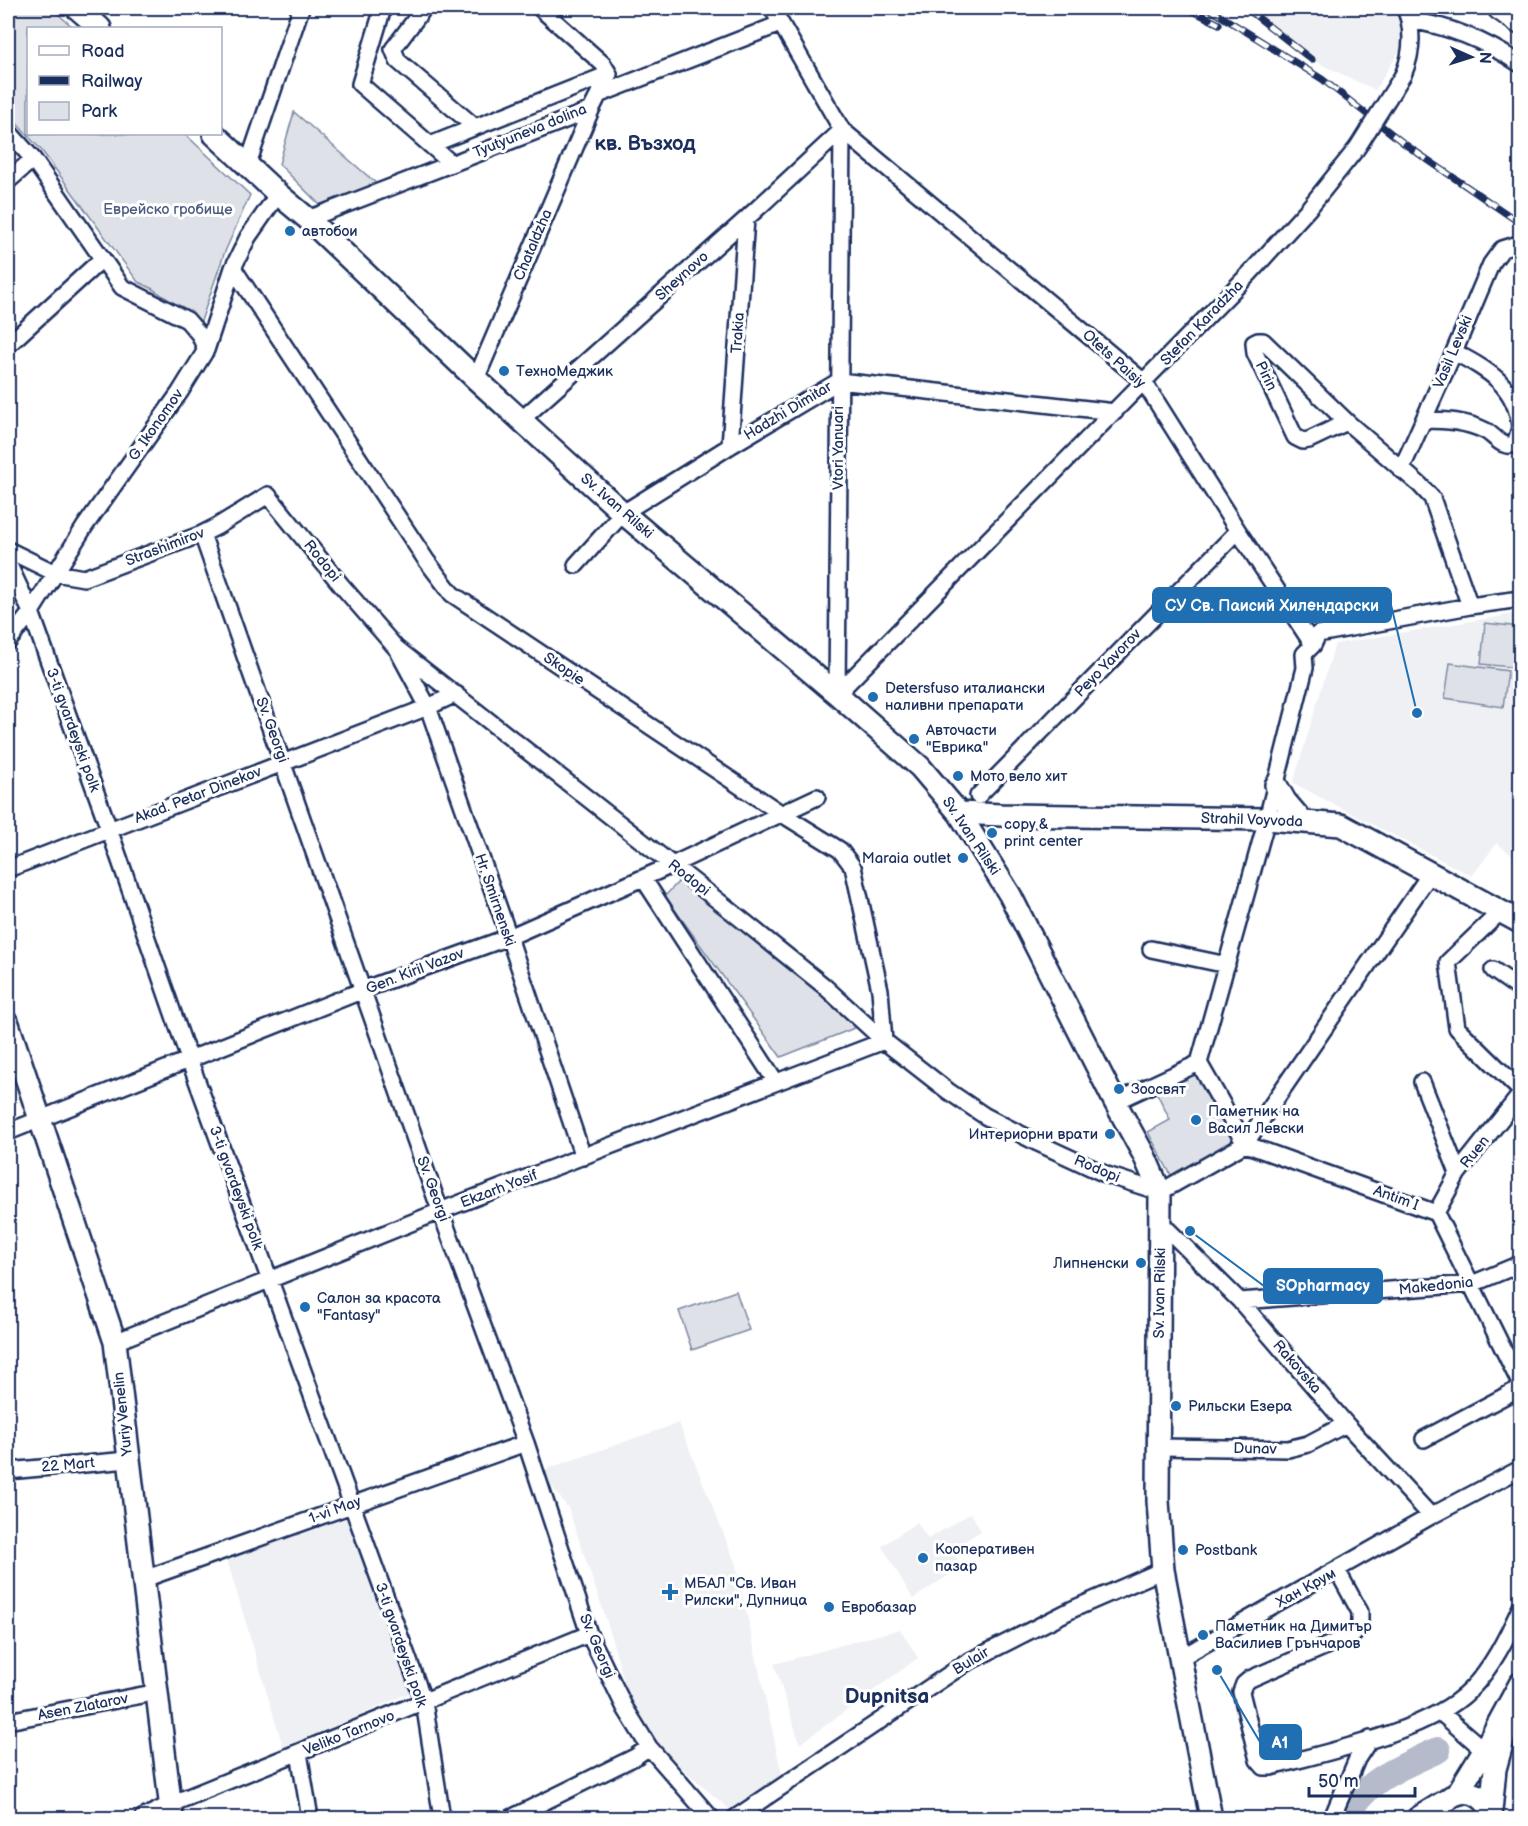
<svg xmlns="http://www.w3.org/2000/svg" width="1528" height="1826" viewBox="0 0 1528 1826" font-family="'Balsamiq Sans',sans-serif">
<style>
.built{fill:#eff0f4}
.green{fill:#dee1e7;stroke:#7c88a2;stroke-width:1.5}
.lines{fill:none;stroke-linecap:round;stroke-linejoin:round}
.river{stroke:#b5bbca;stroke-width:26}
.street-casing{stroke:#1b2f5e;stroke-width:20}
.secondary-casing{stroke:#1b2f5e;stroke-width:26}
.primary-casing{stroke:#1b2f5e;stroke-width:28}
.street{stroke:#fff;stroke-width:15}
.secondary{stroke:#fff;stroke-width:21}
.primary{stroke:#fff;stroke-width:24}
.rail-casing{stroke:#1b2f5e;stroke-width:7}
.rail{stroke:#fff;stroke-width:4.5;stroke-dasharray:14;stroke-linecap:butt}
.street-bridge-casing{stroke:#1b2f5e;stroke-width:20;stroke-linecap:butt}
.street-bridge{stroke:#fff;stroke-width:15}
.poi-dot{fill:#1f6fb2;stroke:#fff;stroke-width:2}
.labels{text-anchor:middle;dominant-baseline:central;stroke-width:6;stroke-linejoin:round;paint-order:stroke}
.street-label{font-size:15px;fill:#1b2f5e;stroke:#fff}
.park-label{font-size:15px;fill:#4c5c80;stroke:#fff}
.poi-label{font-size:15px;fill:#1b2f5e;stroke:#fff;text-anchor:start}
.district-label{font-size:21px;font-weight:bold;fill:#1b2f5e;stroke:#fff}
.leader{fill:none;stroke:#1f6fb2;stroke-width:2}
.callout-dot{fill:#1f6fb2;stroke:#fff;stroke-width:2}
.callout{fill:#1f6fb2;stroke:#1f6fb2;stroke-width:2}
.callout-label{font-size:16px;text-anchor:middle;font-weight:bold;fill:#fff}
</style>
<rect width="100%" height="100%" fill="#fff"/>
<filter id="ink" filterUnits="userSpaceOnUse"><feTurbulence type="fractalNoise" baseFrequency=".0167" numOctaves="2"/><feDisplacementMap in="SourceGraphic" scale="12" xChannelSelector="R" yChannelSelector="G"/><feConvolveMatrix kernelMatrix="1 2 1 2 8 2 1 2 1" color-interpolation-filters="sRGB"/></filter>
<g filter="url(#ink)">
<!-- built -->
<path class="built" d="M1246 8H1402L1407 39 1375 90 1312 60Z
M1520 613V862L1497 843 1472 876 1293 783 1335 644Z
M679 1423 736 1565 782 1775 729 1809 657 1746 631 1705 606 1619 568 1508 540 1471Z
M971 1513 981 1531 952 1549 961 1567 913 1599 882 1546 917 1522 928 1539Z
M348 1518 413 1691 284 1750 227 1560Z
M900 1629 918 1658 800 1744 774 1664Z"/>
<!-- green -->
<path class="green" d="M8 8H51L74 28H28V134H185L250 195 224 254 201 321 151 288 138 282 42 151 8 114Z
M294 112 377 184 321 206 279 164Z
M1485 623 1520 627V668L1481 664Z
M1450 663 1508 671 1503 707 1445 698Z
M679 881 862 1025 781 1057 665 896Z
M1199 1066 1238 1141 1173 1179 1148 1132 1170 1120 1155 1089Z
M736 1291 749 1330 692 1350 679 1311Z"/>
<g class="lines">
<!-- river -->
<path class="river" d="M1348 1818C1362 1780 1404 1766 1438 1750"/>
<defs>
<path id="street" d="M383 8 360 84 451 163
M424 8 393 49 398 61 475 127
M540 8 603 64 609 74
M772 8 842 130 1144 382 1238 531 1313 645 1318 634 1470 606 1520 599
M1405 8 1409 20C1450 26 1486 41 1520 64
M1403 75C1411 57 1413 39 1409 20
M598 95 780 24
M8 131 33 159 122 287 187 320 199 334 206 350
M430 145 609 74
M248 164 301 8
M8 181 33 159
M308 219 591 110 609 74
M8 345 102 259
M1454 352C1488 370 1516 385 1520 427
M476 379 591 110
M521 420 746 219 842 130
M1424 420C1446 420 1466 421 1486 431 1496 437 1502 449 1515 444L1520 428
M1347 422 1309 440 1303 441 1295 437 1255 353 1254 343 1258 341H1263L1347 422 1420 485 1432 498 1470 606
M730 446 746 219
M1401 470 1454 352 1491 264 1502 249 1515 245 1520 249
M202 534 436 1199 526 1443 589 1634 625 1708 649 1747 711 1818
M8 550 55 573 84 578 202 534 216 527 268 495 342 586 396 648 731 911 823 985 884 1041 948 1091 985 1116 1038 1143 1107 1175 1160 1192 1245 1144 1430 874
M8 563 31 612 109 829 189 1059 424 1702 442 1818
M576 565 623 513 730 446 839 381 1115 412
M8 642 31 612 85 526 180 392 206 350 233 268 248 237 278 194
M399 653 428 707 509 937 583 1157
M837 694 1250 273 1309 208 1357 148
M837 694 842 130
M978 796 1238 531
M8 869 428 707 456 694
M643 878 776 1082
M1500 912 1448 962 1457 1028 1520 1090
M1151 949 1227 965
M1493 970 1520 989
M1199 1063 1245 1144
M1422 1082 1458 1173
M1115 1102 1199 1063 1267 819 1305 668 1304 654 1313 645
M8 1132 376 985 509 937 672 865 817 797
M1245 1144 1436 1213 1520 1383
M1436 1213 1458 1173 1520 1095
M1160 1222 1240 1301 1346 1424 1431 1516
M1240 1301 1472 1284 1520 1264
M115 1342 453 1206 884 1041 880 990 853 867 840 850 782 814 452 594 426 560 233 268
M1424 1439 1520 1388
M1158 1447 1288 1449 1308 1444 1346 1424
M8 1471 128 1460
M1337 1570 1360 1612V1624L1354 1634 1250 1679 1244 1684 1241 1692 1258 1760 1264 1767H1271C1327 1752 1430 1731 1470 1690 1492 1668 1507 1637 1520 1609
M144 1579 526 1443
M1180 1658 1431 1516 1520 1469
M1440 1712 1484 1750
M8 1721 158 1692
M299 1753 310 1818
M142 1818 171 1804 589 1634
M511 1818 635 1757 649 1747
M735 1818 966 1663 1073 1609 1163 1570
M1332 1818 1357 1759 1370 1739"/>
<path id="secondary" d="M77 8 100 28
M214 134 278 194 308 219 476 379 623 513 837 694 920 767 959 813 1010 895 1115 1102 1144 1155 1160 1192 1158 1501 1163 1570 1211 1818
M1276 785 1285 801 1303 822
M959 813 1001 815 1267 819 1341 825 1520 922
M8 1024 115 1342 172 1818
M1457 1794 1484 1750 1520 1684
M1491 1811 1495 1769 1507 1726
M1418 1818 1447 1800
M1439 1818C1443 1785 1485 1784 1492 1816"/>
<path id="primary" d="M1500 8 1520 22"/>
</defs>
<!-- street casing -->
<use href="#street" class="street-casing"/>
<!-- secondary casing -->
<use href="#secondary" class="secondary-casing"/>
<!-- primary casing -->
<use href="#primary" class="primary-casing"/>
<!-- street -->
<use href="#street" class="street"/>
<!-- secondary -->
<use href="#secondary" class="secondary"/>
<!-- primary -->
<use href="#primary" class="primary"/>
<defs>
<path id="rail" d="M1187 8 1219 24
M1208 8 1322 79 1406 145 1520 223
M1246 8 1312 60"/>
</defs>
<!-- rail casing -->
<use href="#rail" class="rail-casing"/>
<!-- rail -->
<use href="#rail" class="rail"/>
<defs>
<path id="street-bridge" d="M1357 148 1403 75"/>
</defs>
<!-- street-bridge casing -->
<use href="#street-bridge" class="street-bridge-casing"/>
<!-- street-bridge -->
<use href="#street-bridge" class="street-bridge"/>
</g>
</g>
<!-- markers -->
<g class="poi-dot">
<circle cx="290" cy="231" r="6"/>
<circle cx="504" cy="371" r="6"/>
<circle cx="873" cy="697" r="6"/>
<circle cx="914" cy="739" r="6"/>
<circle cx="958" cy="776" r="6"/>
<circle cx="992" cy="833" r="6"/>
<circle cx="963" cy="858" r="6"/>
<circle cx="1119" cy="1089" r="6"/>
<circle cx="1196" cy="1120" r="6"/>
<circle cx="1110" cy="1134" r="6"/>
<circle cx="1141" cy="1263" r="6"/>
<circle cx="305" cy="1307" r="6"/>
<circle cx="1176" cy="1406" r="6"/>
<circle cx="1183" cy="1550" r="6"/>
<circle cx="923" cy="1558" r="6"/>
<path d="M667 1583h6v6h6v6h-6v6h-6v-6h-6v-6h6z"/>
<circle cx="829" cy="1607" r="6"/>
<circle cx="1203" cy="1635" r="6"/>
</g>
<g class="labels">
<!-- street labels -->
<g class="street-label">
<text transform="translate(530 131) rotate(-22)">Tyutyuneva dolina</text>
<text transform="translate(533 245) rotate(-67)">Chataldzha</text>
<text transform="translate(682 276) rotate(-42)">Sheynovo</text>
<text transform="translate(1202 323) rotate(-46)">Stefan Karadzha</text>
<text transform="translate(738 333) rotate(-86)">Trakia</text>
<text transform="translate(1453 352) rotate(-67)">Vasil Levski</text>
<text transform="translate(1114 359) rotate(42)">Otets Paisiy</text>
<text transform="translate(1266 376) rotate(64)">Pirin</text>
<text transform="translate(788 411) rotate(-31)">Hadzhi Dimitar</text>
<text transform="translate(156 425) rotate(-55)">G. Ikonomov</text>
<text transform="translate(838 448) rotate(-90)">Vtori Yanuari</text>
<text transform="translate(617 506) rotate(41)">Sv. Ivan Rilski</text>
<text transform="translate(165 547) rotate(-21)">Strashimirov</text>
<text transform="translate(322 561) rotate(51)">Rodopi</text>
<text transform="translate(1108 663) rotate(-46)">Peyo Yavorov</text>
<text transform="translate(564 669) rotate(34)">Skopie</text>
<text transform="translate(73 730) rotate(70)">3-ti gvardeyski polk</text>
<text transform="translate(272 730) rotate(70)">Sv. Georgi</text>
<text transform="translate(198 795) rotate(-21)">Akad. Petar Dinekov</text>
<text transform="translate(1252 820) rotate(2)">Strahil Voyvoda</text>
<text transform="translate(971 836) rotate(56)">Sv. Ivan Rilski</text>
<text transform="translate(689 878) rotate(38)">Rodopi</text>
<text transform="translate(495 900) rotate(71)">Hr. Smirnenski</text>
<text transform="translate(415 971) rotate(-21)">Gen. Kiril Vazov</text>
<text transform="translate(1475 1152) rotate(-51)">Ruen</text>
<text transform="translate(1097 1169) rotate(23)">Rodopi</text>
<text transform="translate(236 1188) rotate(70)">3-ti gvardeyski polk</text>
<text transform="translate(433 1189) rotate(70)">Sv. Georgi</text>
<text transform="translate(499 1189) rotate(-21)">Ekzarh Yosif</text>
<text transform="translate(1396 1198) rotate(20)">Antim I</text>
<text transform="translate(1436 1286) rotate(-6)">Makedonia</text>
<text transform="translate(1160 1293) rotate(-89)">Sv. Ivan Rilski</text>
<text transform="translate(1297 1367) rotate(49)">Rakovska</text>
<text transform="translate(123 1414) rotate(-96)">Yuriy Venelin</text>
<text transform="translate(1255 1449) rotate(1)">Dunav</text>
<text transform="translate(68 1465) rotate(-5)">22 Mart</text>
<text transform="translate(335 1510) rotate(-20)">1-vi May</text>
<text transform="translate(1306 1588) rotate(-29)">Хан Крум</text>
<text transform="translate(401 1645) rotate(71)">3-ti gvardeyski polk</text>
<text transform="translate(597 1646) rotate(67)">Sv. Georgi</text>
<text transform="translate(971 1661) rotate(-31)">Bulair</text>
<text transform="translate(83 1707) rotate(-11)">Asen Zlatarov</text>
<text transform="translate(349 1733) rotate(-22)">Veliko Tarnovo</text>
</g>
<!-- park labels -->
<g class="park-label">
<text x="168" y="209">Еврейско гробище</text>
</g>
<!-- poi labels -->
<g class="poi-label">
<text x="302" y="231">автобои</text>
<text x="516" y="371">ТехноМеджик</text>
<text x="885" y="688">Detersfuso италиански<tspan x="885" dy="17">наливни препарати</tspan></text>
<text x="926" y="730">Авточасти<tspan x="926" dy="17">"Еврика"</tspan></text>
<text x="970" y="776">Мото вело хит</text>
<text x="1004" y="824">copy &amp;<tspan x="1004" dy="17">print center</tspan></text>
<text x="951" y="858" text-anchor="end">Maraia outlet</text>
<text x="1131" y="1089">Зоосвят</text>
<text x="1208" y="1111">Паметник на<tspan x="1208" dy="17">Васил Левски</tspan></text>
<text x="1098" y="1134" text-anchor="end">Интериорни врати</text>
<text x="1129" y="1263" text-anchor="end">Липненски</text>
<text x="317" y="1298">Салон за красота<tspan x="317" dy="17">"Fantasy"</tspan></text>
<text x="1188" y="1406">Рильски Езера</text>
<text x="935" y="1549">Кооперативен<tspan x="935" dy="17">пазар</tspan></text>
<text x="1195" y="1550">Postbank</text>
<text x="684" y="1583">МБАЛ "Св. Иван<tspan x="684" dy="17">Рилски", Дупница</tspan></text>
<text x="841" y="1607">Евробазар</text>
<text x="1215" y="1626">Паметник на Димитър<tspan x="1215" dy="17">Василиев Грънчаров</tspan></text>
</g>
<!-- district labels -->
<g class="district-label">
<text x="645" y="143">кв. Възход</text>
<text x="887" y="1696">Dupnitsa</text>
</g>
</g>
<!-- callouts -->
<path class="leader" d="M1417 713L1391 605M1190 1231L1264 1286M1217 1670L1260 1742"/>
<g class="callout-dot">
<circle cx="1417" cy="713" r="6"/>
<circle cx="1190" cy="1231" r="6"/>
<circle cx="1217" cy="1670" r="6"/>
</g>
<g class="callout">
<rect x="1153" y="588" width="238" height="34" rx="6"/>
<rect x="1264" y="1269" width="118" height="34" rx="6"/>
<rect x="1260" y="1725" width="41" height="34" rx="6"/>
</g>
<g class="callout-label">
<text x="1272" y="611">СУ Св. Паисий Хилендарски</text>
<text x="1323" y="1291">SOpharmacy</text>
<text x="1280" y="1748">A1</text>
</g>
<!-- margin -->
<rect width="1528" height="1826" fill="none" stroke="#fff" stroke-width="30"/>
<rect x="15" y="15" width="1498" height="1796" fill="none" stroke="#1b2f5e" stroke-width="2" filter="url(#ink)"/>
<!-- legend -->
<rect x="27" y="27" width="195" height="108" fill="#ffffff" stroke="#a4acbf" stroke-width="1.5"/>
<rect x="39" y="46" width="30" height="9" fill="#ffffff" stroke="#a4acbf" stroke-width="1.5"/>
<text x="81" y="57" font-size="18" fill="#1b2f5e">Road</text>
<rect x="39" y="76" width="30" height="9" fill="#1b2f5e" stroke="#a4acbf" stroke-width="1.5"/>
<text x="81" y="87" font-size="18" fill="#1b2f5e">Railway</text>
<rect x="39" y="102" width="30" height="18" fill="#dee1e7" stroke="#a4acbf" stroke-width="1.5"/>
<text x="81" y="117" font-size="18" fill="#1b2f5e">Park</text>
<!-- north arrow -->
<g transform="translate(1471 57) rotate(93)" stroke="#ffffff" stroke-width="4.5" paint-order="stroke">
<path d="M0-4.5L10 22L0 15L-10 22Z" fill="#1b2f5e"/>
<text y="-9" font-size="16" font-weight="bold" text-anchor="middle" fill="#1b2f5e">N</text>
</g>
<!-- scale -->
<path d="M1309 1787v9h106v-9" fill="none" stroke="#1b2f5e" stroke-width="3"/>
<text x="1318" y="1787" font-size="18" fill="#1b2f5e" stroke="#ffffff" stroke-width="4.5" paint-order="stroke">50 m</text>
</svg>
